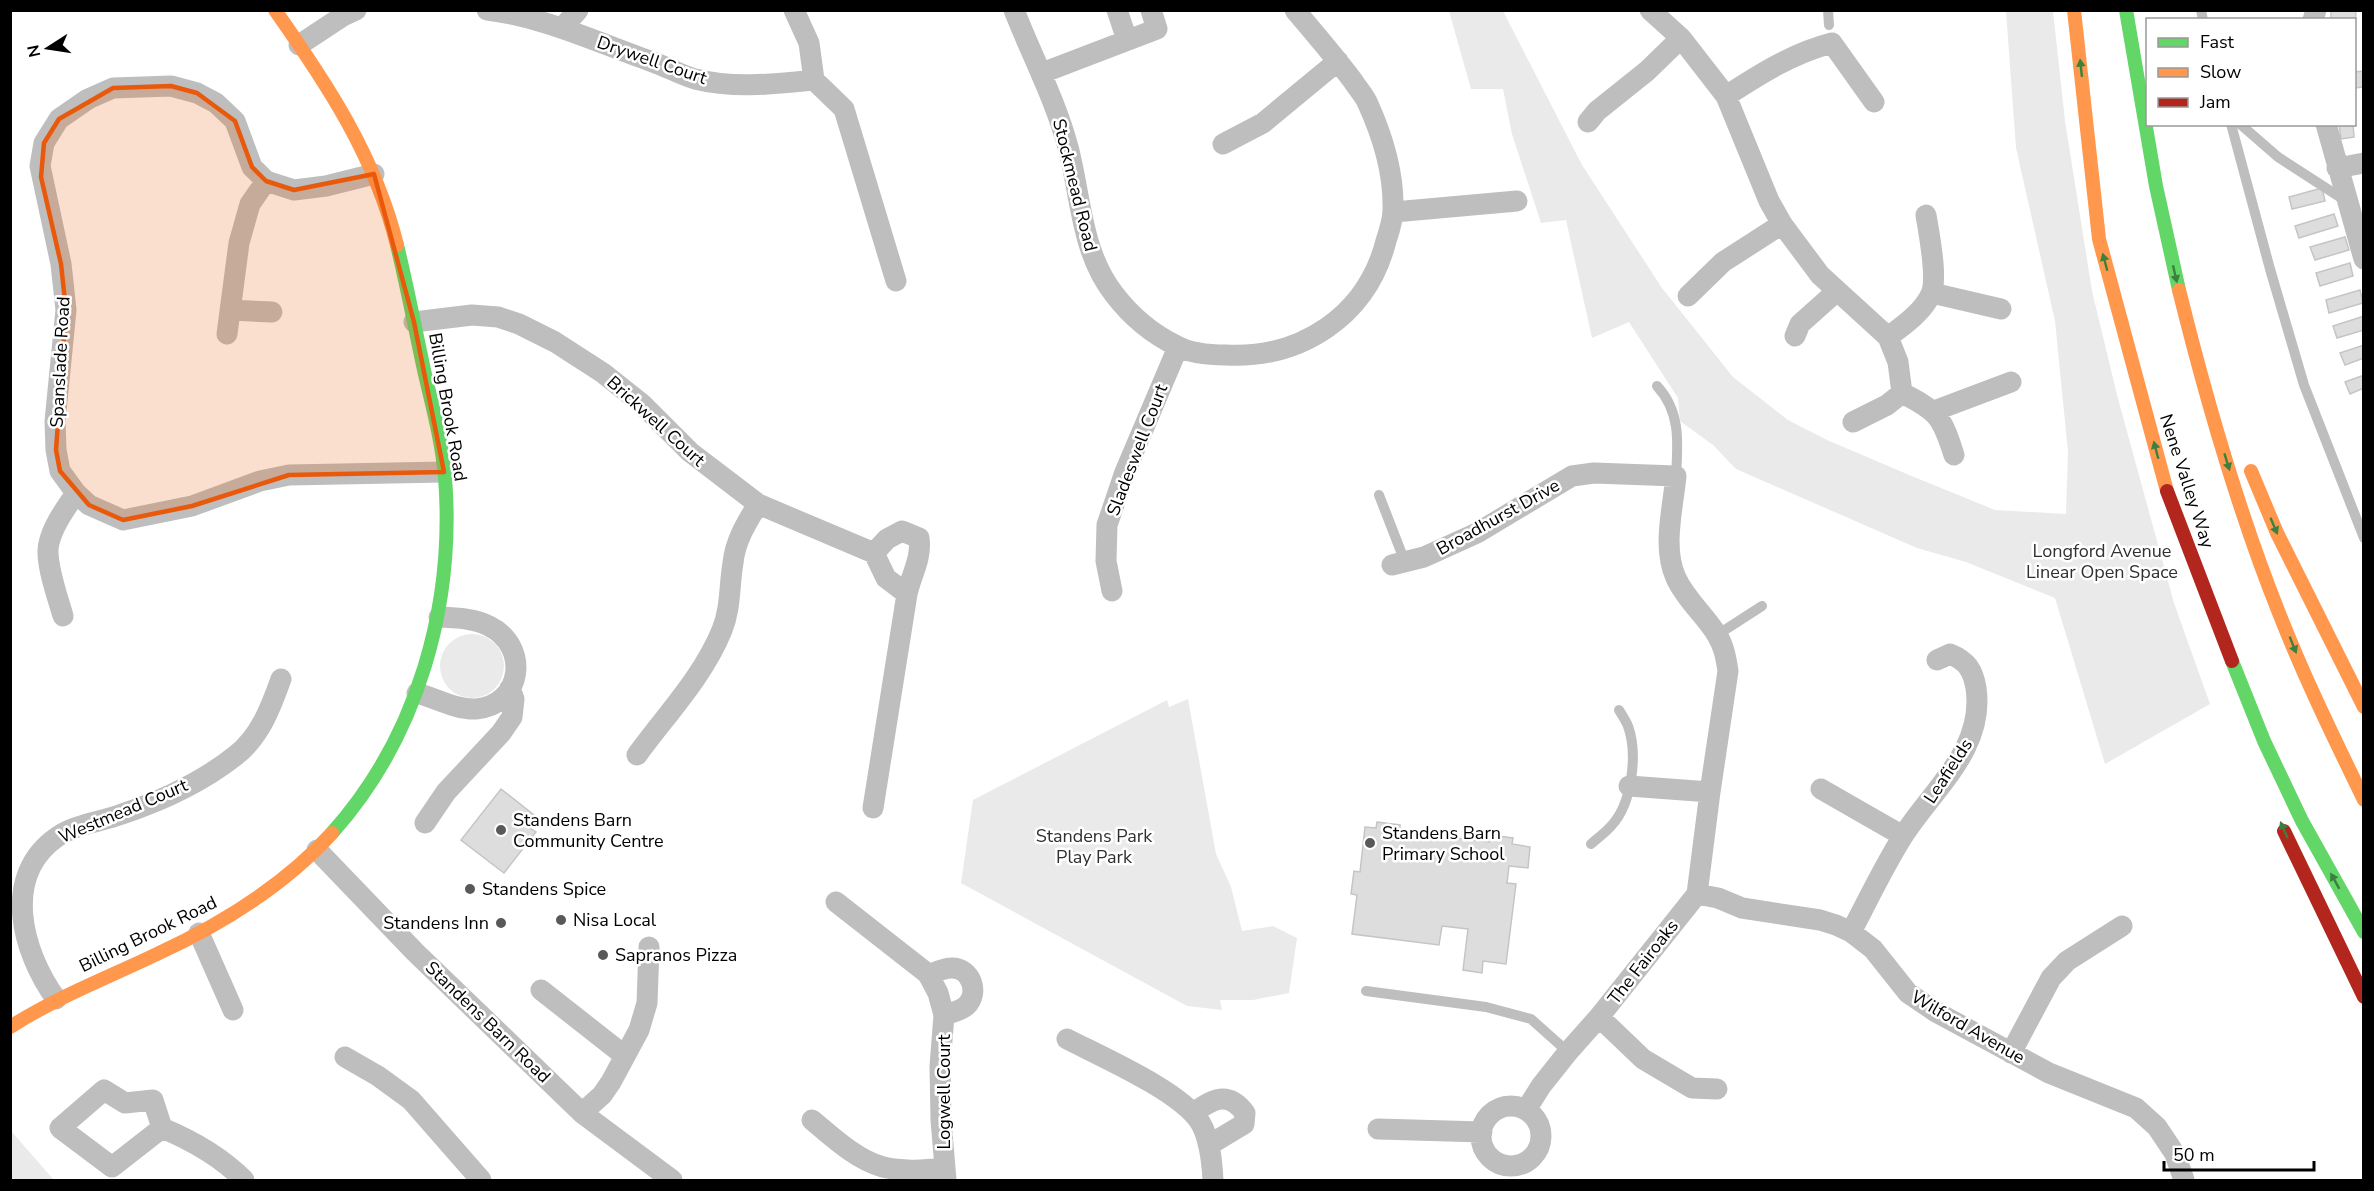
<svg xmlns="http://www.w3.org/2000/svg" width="2374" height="1191" viewBox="0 0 2374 1191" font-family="'Nunito Sans',sans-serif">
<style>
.green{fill:#eaeaea}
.building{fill:#ddd;stroke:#c5c5c5;stroke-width:1.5}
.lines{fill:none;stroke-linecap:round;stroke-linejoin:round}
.lane{stroke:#bebebe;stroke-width:10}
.street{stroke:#bebebe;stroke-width:21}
.fast{stroke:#63d668;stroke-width:14}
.slow{stroke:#ff974d;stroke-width:14}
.jam{stroke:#b3261e;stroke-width:14}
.oneway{fill:#3b803e}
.marked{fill:#e8590c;fill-opacity:0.2;stroke:#e8590c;stroke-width:4.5;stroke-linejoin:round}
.poi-dot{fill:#595959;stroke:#fff;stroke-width:2}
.labels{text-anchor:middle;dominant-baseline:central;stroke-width:5;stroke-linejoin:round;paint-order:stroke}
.street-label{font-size:18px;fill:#000;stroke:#fff}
.park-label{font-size:18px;fill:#303030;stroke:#fff}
.poi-label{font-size:18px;fill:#000;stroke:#fff;text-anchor:start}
</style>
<rect width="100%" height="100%" fill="#fff"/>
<!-- green -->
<path class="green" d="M1449 11H1503L1582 165 1662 288 1733 377 1788 420 1827 440 1914 477 1995 510 2066 514 2068 452 2055 321 2016 148 2006 11H2053L2065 121 2092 291 2117 395 2174 603 2210 704 2105 764 2055 598 1966 562 1917 548 1736 469 1713 445 1680 421 1678 398 1629 322 1592 338 1566 220 1541 223 1512 134 1503 89H1471Z
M440 666a32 32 0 1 1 64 0a32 32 0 1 1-64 0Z
M1188 699 1216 854 1231 887 1242 931 1273 926 1297 938 1289 993 1253 1000H1220L1222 1010 1187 1006 961 883 973 800 1167 700 1169 707Z
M10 1131H11L54 1180H11Z"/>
<!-- building -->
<path class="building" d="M2331 10 2356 11 2355 25 2354 20H2331Z
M2364 71V87L2354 88V72Z
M2339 124H2353L2354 137 2341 139Z
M2322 188 2325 201 2292 209 2289 197Z
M2334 214 2338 226 2299 238 2295 226Z
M2345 237 2349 250 2315 260 2310 247Z
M2350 263 2353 276 2320 286 2316 273Z
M2360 290 2363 303 2329 313 2326 300Z
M2364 316V330L2337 338 2333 326Z
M2364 345V358L2345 365 2340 353Z
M2364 375V388L2350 394 2345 382Z
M501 789 538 818 530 828 536 832 504 873 461 840Z
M1377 822 1400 825V831L1431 835 1432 829 1456 832V838L1489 842 1490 835 1513 838 1512 844 1530 847 1528 868 1509 866 1507 883 1516 884 1506 964 1483 961 1482 973 1463 970 1468 929 1442 926 1439 945 1352 934 1357 895 1351 894 1354 871 1360 872 1365 827 1376 828Z"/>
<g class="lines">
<!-- lane -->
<path class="lane" d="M1828 10 1829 25
M2201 10 2203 20
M2231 124 2270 269 2304 385 2364 538
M2240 124 2278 157 2346 201
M1657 386C1681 412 1678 443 1676 476
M1379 495 1405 562
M1717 635 1762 606
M1591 844C1598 838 1606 832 1612 825 1632 803 1638 754 1628 726 1626 721 1622 715 1619 710
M1366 991 1486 1007 1531 1019 1568 1052"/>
<!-- street -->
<path class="street" d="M487 10C545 17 598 43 653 62 667 67 681 75 695 79 735 89 774 84 814 80L844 109 896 281
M794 10 809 43 814 80
M1014 10C1032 56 1055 99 1068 147 1081 196 1081 252 1114 294 1130 315 1152 334 1177 346 1190 353 1210 355 1226 355 1301 359 1367 316 1386 241 1389 232 1393 220 1393 210 1394 174 1383 137 1368 104 1365 96 1358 89 1353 81 1335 57 1315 34 1295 10
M1117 10 1127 40
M1650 10 1681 38 1726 96 1769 201 1782 224 1820 275 1888 337 1898 362 1902 393C1938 411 1942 417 1954 455
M2313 20 2316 10
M563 27 578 10
M299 45 343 16 356 10
M1042 73 1157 29 1151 10
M1726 96C1760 74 1793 53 1832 43L1874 102
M1588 122 1597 111 1647 71 1681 38
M2326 124 2364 259
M1223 144 1263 123 1338 61
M2337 168 2364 163
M374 174 326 186 294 190 266 181 252 167 235 121 216 103 197 93 171 86 113 88 88 99 59 119 44 143 40 166 61 264 66 310 55 421 56 450 60 471 76 493 89 505 123 520 192 506 260 481 289 475 444 472
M1394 212 1517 201
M1932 293 2001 309
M1688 296 1723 262 1782 224
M230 310 272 312
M414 322 472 315 498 317 519 324 555 342 603 373 642 404 690 452 758 504 874 553 886 578 907 594 873 808
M227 334 239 243 250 204 266 181
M1795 336 1800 324 1837 291
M1888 337C1903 326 1923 312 1931 294 1938 278 1929 234 1926 215
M1934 411 2011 382
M1853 422 1887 405 1902 393
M874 553 887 539 902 531 919 538C922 559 911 575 907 594
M1392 565 1424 557 1477 533 1572 476 1594 473 1676 476C1673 508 1662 548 1676 578 1686 600 1705 615 1717 635 1724 646 1726 658 1728 671L1710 792 1697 894 1599 1017 1568 1052 1541 1086 1526 1110
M1112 591 1106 561 1107 525 1125 472 1178 347
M63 616C58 598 44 560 49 543 53 525 66 508 76 493
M417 693C435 698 457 710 476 709 523 705 530 646 489 626 474 618 455 618 439 617
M637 755C666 715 703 677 722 630 731 608 729 586 733 563 735 541 747 522 758 504
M1629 786 1710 792
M1821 789 1903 836
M425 823 446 792 501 733 512 717 514 699 510 688
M317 850 415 952 582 1113 672 1180
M1697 894 1718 898 1742 908 1820 920 1836 925 1851 932 1873 949 1908 993 1936 1012 2049 1073 2136 1108 2157 1127 2175 1154 2184 1180
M836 902 928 974 938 993 944 1015 940 1066 941 1120 946 1180
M1851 932C1868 900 1884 866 1903 836 1933 789 1985 749 1976 688 1973 670 1967 661 1950 654L1937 660
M199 933 233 1010
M928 975C936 972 944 968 951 968 971 967 980 993 966 1006 960 1011 951 1013 944 1015
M541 990 625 1056
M56 999C22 952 1 876 57 837 75 824 101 822 122 814 161 801 202 782 235 756 260 737 271 707 281 679
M1599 1017 1643 1059 1692 1088 1717 1089
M1067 1039C1102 1057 1180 1091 1200 1122 1210 1139 1212 1161 1213 1180
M2011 1053 2051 978 2067 961 2122 926
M345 1057 378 1076 411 1100 481 1180
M104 1090 125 1103 153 1100 162 1128 112 1167 60 1128Z
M1481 1136a30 30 0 1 1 60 0a30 30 0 1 1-60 0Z
M582 1113 602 1095 611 1082 639 1030 647 1003 649 947
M1193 1113C1213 1099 1228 1090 1245 1113L1244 1124 1209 1145
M812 1120C832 1137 857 1160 883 1167 903 1172 925 1170 945 1168
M162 1128C191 1140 222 1158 244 1180
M1378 1129 1482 1132"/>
<!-- fast -->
<path class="fast" d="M2126 10 2156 186 2179 290
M2232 661 2264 741 2302 821 2364 932
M332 833C418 737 455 605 445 477 442 441 432 405 424 370 415 328 407 286 397 245"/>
<!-- slow -->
<path class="slow" d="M275 10C327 84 375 156 397 245
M2074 10 2099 239 2167 491
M2179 290C2206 399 2237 508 2279 613 2304 677 2334 738 2364 800
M2251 471 2277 533 2364 707
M10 1027C57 997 107 978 157 954 222 924 284 886 332 833"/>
<!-- jam -->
<path class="jam" d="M2167 491 2232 661
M2284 831 2364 997"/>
</g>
<!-- one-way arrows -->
<defs><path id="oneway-solid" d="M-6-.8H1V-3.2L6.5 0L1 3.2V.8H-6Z" transform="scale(1.5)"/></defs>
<g class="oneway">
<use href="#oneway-solid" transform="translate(2081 68) rotate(-96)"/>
<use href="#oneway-solid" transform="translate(2105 262) rotate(-105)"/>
<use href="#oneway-solid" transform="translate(2175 274) rotate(77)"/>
<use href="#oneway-solid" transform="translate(2156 450) rotate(-105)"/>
<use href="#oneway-solid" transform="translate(2227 462) rotate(73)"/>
<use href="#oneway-solid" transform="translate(2274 526) rotate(67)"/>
<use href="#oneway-solid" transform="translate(2293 645) rotate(68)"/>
<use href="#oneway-solid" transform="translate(2284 830) rotate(-114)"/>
<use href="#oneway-solid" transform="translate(2335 881) rotate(-119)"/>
</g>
<!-- marked area -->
<path class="marked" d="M171 86 197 93 235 121 252 167 266 181 294 190 374 174 414 322 444 472 289 475 192 506 123 520 89 505 60 471 56 450 66 310 61 264 41 177 44 143 59 119 113 88Z"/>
<!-- markers -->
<g class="poi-dot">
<circle cx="501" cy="830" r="6"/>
<circle cx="1370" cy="843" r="6"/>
<circle cx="470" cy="889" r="6"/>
<circle cx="561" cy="920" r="6"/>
<circle cx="501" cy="923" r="6"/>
<circle cx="603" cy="955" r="6"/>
</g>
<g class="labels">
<!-- street labels -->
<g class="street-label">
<text transform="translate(652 60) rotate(19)">Drywell Court</text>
<text transform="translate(1075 185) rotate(76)">Stockmead Road</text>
<text transform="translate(60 362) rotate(-87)">Spanslade Road</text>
<text transform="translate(448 407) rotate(80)">Billing Brook Road</text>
<text transform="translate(656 421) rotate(42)">Brickwell Court</text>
<text transform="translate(1137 450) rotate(-69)">Sladeswell Court</text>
<text transform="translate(2187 481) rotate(72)">Nene Valley Way</text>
<text transform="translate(1498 517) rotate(-29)">Broadhurst Drive</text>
<text transform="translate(1948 771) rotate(-57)">Leafields</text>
<text transform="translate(123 811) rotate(-23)">Westmead Court</text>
<text transform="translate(148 934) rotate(-26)">Billing Brook Road</text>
<text transform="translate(1643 962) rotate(-52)">The Fairoaks</text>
<text transform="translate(488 1022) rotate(44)">Standens Barn Road</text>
<text transform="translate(1968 1027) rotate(30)">Wilford Avenue</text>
<text transform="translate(944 1092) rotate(-90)">Logwell Court</text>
</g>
<!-- park labels -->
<g class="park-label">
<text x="2102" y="551">Longford Avenue<tspan x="2102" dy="21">Linear Open Space</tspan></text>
<text x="1094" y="836">Standens Park<tspan x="1094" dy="21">Play Park</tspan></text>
</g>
<!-- poi labels -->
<g class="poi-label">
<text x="513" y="820">Standens Barn<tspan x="513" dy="21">Community Centre</tspan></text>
<text x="1382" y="833">Standens Barn<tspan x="1382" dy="21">Primary School</tspan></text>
<text x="482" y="889">Standens Spice</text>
<text x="573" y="920">Nisa Local</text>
<text x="489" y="923" text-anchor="end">Standens Inn</text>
<text x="615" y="955">Sapranos Pizza</text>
</g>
</g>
<!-- border -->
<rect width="2374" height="1191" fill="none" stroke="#000000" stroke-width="24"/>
<!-- legend -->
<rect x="2146" y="18" width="210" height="108" fill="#ffffff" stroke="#999999" stroke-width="1.5"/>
<rect x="2158" y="38" width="30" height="9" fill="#63d668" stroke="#999999" stroke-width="1.5"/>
<text x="2200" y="48" font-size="18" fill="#000000">Fast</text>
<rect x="2158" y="68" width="30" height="9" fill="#ff974d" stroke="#999999" stroke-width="1.5"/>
<text x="2200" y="78" font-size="18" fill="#000000">Slow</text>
<rect x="2158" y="98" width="30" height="9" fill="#b3261e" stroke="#999999" stroke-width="1.5"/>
<text x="2200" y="108" font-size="18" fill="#000000">Jam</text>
<!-- north arrow -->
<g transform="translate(48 48) rotate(258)" stroke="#ffffff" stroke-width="4.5" paint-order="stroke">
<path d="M0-4.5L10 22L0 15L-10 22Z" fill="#000000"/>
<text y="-9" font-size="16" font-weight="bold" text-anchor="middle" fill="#000000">N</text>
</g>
<!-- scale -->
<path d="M2164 1161v9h150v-9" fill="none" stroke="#000000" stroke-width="3"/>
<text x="2173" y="1161" font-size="18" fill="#000000" stroke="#ffffff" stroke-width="4.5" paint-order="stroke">50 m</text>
</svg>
